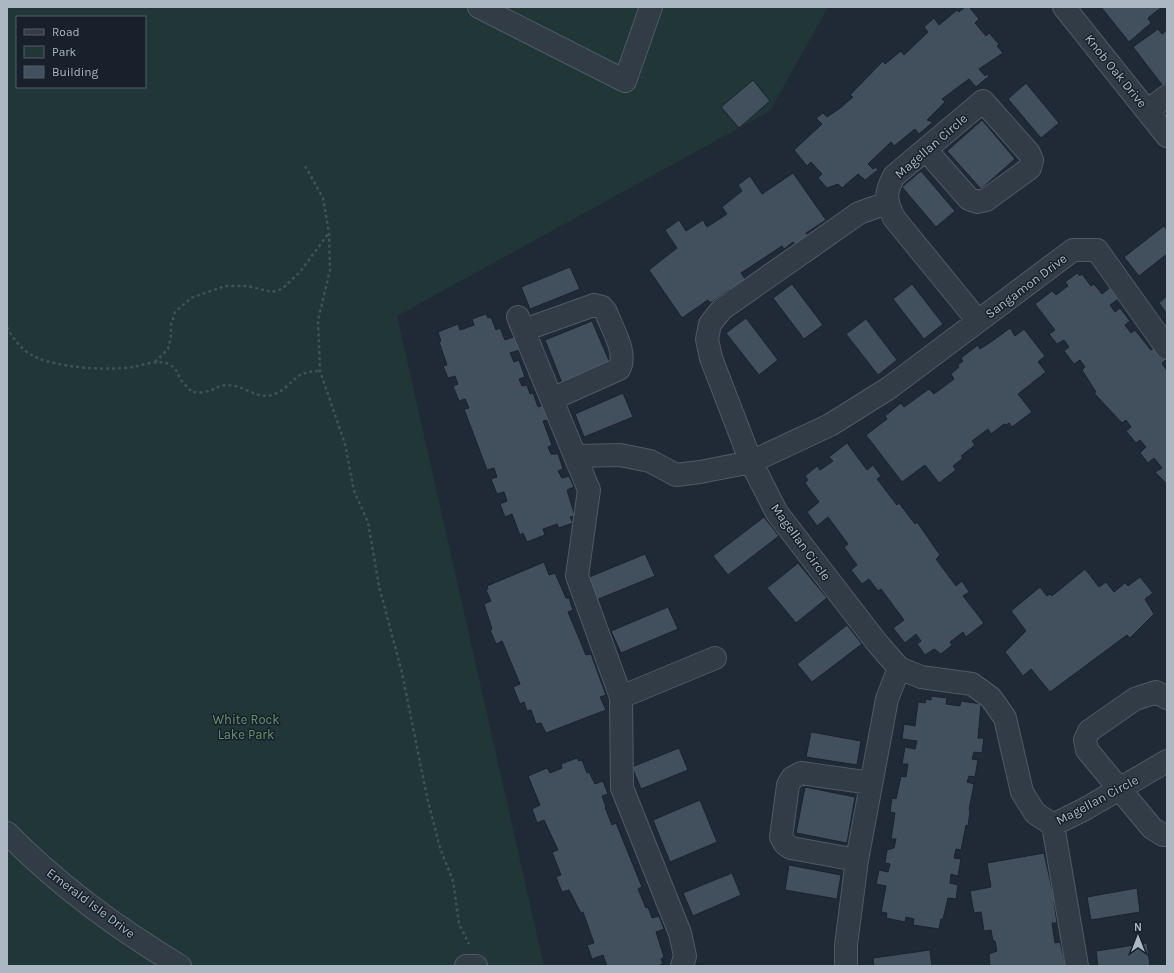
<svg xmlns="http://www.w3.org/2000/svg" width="1174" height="973" viewBox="0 0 1174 973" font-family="Karla,sans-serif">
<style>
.green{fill:#213637;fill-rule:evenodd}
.building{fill:#42505e;stroke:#1a232d}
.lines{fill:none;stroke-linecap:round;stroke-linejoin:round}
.minor-casing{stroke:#505a65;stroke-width:24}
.path{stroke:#3e5355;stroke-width:2.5;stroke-dasharray:3 3;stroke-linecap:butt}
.minor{stroke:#323c47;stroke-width:22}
.labels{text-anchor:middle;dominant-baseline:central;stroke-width:3;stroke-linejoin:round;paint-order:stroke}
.street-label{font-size:13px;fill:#acb7c4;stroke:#18212b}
.park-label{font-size:13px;fill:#64946c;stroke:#18212b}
</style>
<rect width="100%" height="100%" fill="#1f2a36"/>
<!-- green -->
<path class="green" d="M7 7H828L770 111 397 316 544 966H7ZM17 17H145V87H17Z"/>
<!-- building -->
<path class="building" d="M965 7H969L979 19 975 23 986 36 989 33 999 44 997 46 1003 53 979 69 985 76 987 74 989 76 976 87 969 79 942 99 945 102 927 120 933 122 919 134 915 129 894 146 891 142 868 164 873 169 876 167 878 170 865 180 858 174 842 188 838 184 827 188 818 178 822 174 811 162 807 166 794 150 822 124 816 118 823 113 827 117 839 109 853 97 850 95 883 61 885 64 901 51 904 55 928 32 924 27 934 18 939 25 957 10 959 12Z
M1101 7H1162L1148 18 1151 23 1129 42Z
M1158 29 1162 34 1167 30V83L1163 86 1133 47Z
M753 80 770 101 739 128 721 107Z
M1026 83 1059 123 1041 138 1008 99Z
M982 120 1015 159 981 189 947 151Z
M921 171 955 211 936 227 902 187Z
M793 173 826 220 806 233 808 236 795 245 793 242 784 249 782 246 741 273 747 282 732 292 730 289 710 303 708 300 682 318 649 270 677 248 665 230 679 220 686 231 703 220 707 227 727 214 722 207 742 191 738 185 750 176 762 194Z
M1164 226 1167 230V254L1139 276 1124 257Z
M570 267 580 289 530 309 521 287Z
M1077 273 1080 276 1082 274 1091 286 1094 284 1102 294 1112 286 1121 297 1110 305 1115 312 1120 308 1130 321 1125 325 1131 333 1135 330 1151 350 1157 346 1167 359 1162 363 1167 371V484L1155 472 1162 468 1154 458 1148 463 1140 453 1146 447 1140 440 1136 443 1126 431 1131 427 1126 420 1122 423 1094 393 1096 392 1082 370 1085 367 1080 360 1074 364 1064 351 1069 347 1064 340 1057 344 1049 334 1055 330 1035 304 1052 291 1056 295 1068 286 1065 282Z
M792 284 823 325 804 339 773 298Z
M912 284 943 324 924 339 893 299Z
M1167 296V314L1159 303Z
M486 314 488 318 491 317 496 330 500 328 505 340 519 335 520 350 510 353 514 362 519 360 525 377 519 379 522 386 527 385 530 394 533 393 538 407 546 404 552 419 543 421 552 445 548 447 551 454H558L563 469 558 471 562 478 569 476 574 487 567 490 575 516 570 517 573 523 559 528 557 524 543 529 545 535 527 542 523 533 520 535 512 514 505 517 500 504 507 501 504 492 497 494 491 479 497 477 494 468 487 470 464 409 469 408 465 399 459 401 453 386 458 384 455 376 448 378 443 366 447 365 439 342 441 341 438 332 458 324 460 330 474 325 472 319Z
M746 318 778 360 759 375 726 333Z
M866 319 897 360 878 375 846 334Z
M592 321 610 363 562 383 545 340Z
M1010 328 1015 336 1024 329 1045 356 1038 362 1046 372 1018 394 1032 412 1012 427 1009 423 1006 425 1004 424 991 434 988 429 972 441 975 445 961 456 963 458 953 466 956 470 939 483 925 465 902 482 866 435 887 419 885 416 901 403 904 407 929 389 934 394 954 379 951 374 959 367 958 365 963 361 961 358 978 345 980 349 991 342Z
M623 393 633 417 584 437 575 414Z
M847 443 867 470 873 465 881 476 877 479 897 505 899 503 915 524 917 522 940 555 936 559 956 586 962 581 969 592 963 596 984 623 966 637 963 632 950 642 952 645 941 654 934 649 925 655 917 644 921 641 916 634 905 643 893 628 904 620 881 589 878 591 869 579 862 584 851 570 857 565 844 547 848 544 828 517 817 526 807 512 819 502 805 483 808 480 805 476 817 466 820 470 833 461 829 457Z
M764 517 779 536 728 575 713 556Z
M645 554 655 576 596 600 587 578Z
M544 562 549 575 555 573 566 598H569L573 610 568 612 586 655 591 654 606 695 600 697 606 710 546 733 541 723 536 724 531 710 527 711 524 702 520 704 513 687 520 684 502 641 496 644 490 630 492 629 484 604 491 601 486 590 488 589 487 586Z
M798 563 827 598 796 623 767 588Z
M1085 569 1099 587 1106 582 1114 592 1125 583 1128 586 1140 577 1153 593 1145 599 1154 614 1130 638 1127 635 1050 692 1031 669 1023 676 1005 652 1026 631 1011 611 1040 587 1047 596 1050 594 1052 596Z
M668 607 678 629 621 653 611 631Z
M847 625 862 644 812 682 797 664Z
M931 696 947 698 946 704 960 706 961 701 981 704 978 738H984L982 753 974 752 972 759 978 760 975 777 969 776 967 782 974 784 969 810 970 811 968 826 966 825 961 850 956 849 954 858 961 859 958 876 951 874 950 883 958 885 956 899 948 898 943 919H941L939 929 913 925 914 919 906 917 905 922 886 918 887 913 881 912 886 886 876 884 879 870 888 872 890 864 885 863 887 850 894 848 896 839H891L895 813 890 812 892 798 896 799 901 776 906 777 908 764H902L905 747 915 749 917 741 902 739 904 724 915 726 918 702 925 703 926 699 931 700Z
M811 732 861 741 857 765 806 757Z
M679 748 688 770 641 789 632 767Z
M577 758 579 761 582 760 587 773 589 772 595 784 603 781 608 794 602 796 606 807H605L612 825 616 823 642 887 638 889 646 908 648 907 652 918 659 916 664 929 656 932 664 957 661 959 663 964 657 966H607L603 955 592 959 587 945 594 943 583 912 581 913 569 890 562 892 556 877 561 875 552 852 558 850 544 820 537 823 532 809 540 805 528 776 547 768 550 773 562 768 561 764Z
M805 787 855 797 847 843 796 833Z
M700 800 717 842 670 862 653 820Z
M1044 853 1052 889 1055 888 1057 902H1054L1057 923H1052L1055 943 1060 942 1066 966H990L989 954 997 951 995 941H993L991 930 984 931 981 912 974 913 970 891 991 887 987 863Z
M789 865 841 875 837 899 785 890Z
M732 873 741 895 693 916 683 893Z
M1137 888 1140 912 1091 920 1087 897Z
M1147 943 1150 966H1098L1096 951Z
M930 950 932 966H874L873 958Z"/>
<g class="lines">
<defs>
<path id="minor" d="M479 7 625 81 651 7
M1064 7 1167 136
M1147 111 1167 96
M926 150 969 199 977 202 986 200 1030 168 1032 160 1029 153 983 101 894 176C884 194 886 201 894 218L978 321
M518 317 575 456 620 455 650 461 676 475 700 472 751 462 711 358 707 339 710 324 722 309 859 213 887 203
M524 330 594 305 602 307 606 312C612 329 628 353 619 369L552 399
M1167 348 1097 250H1073L889 388 830 425 751 462 777 513 878 644 899 668 921 677 972 684 991 698 1005 718 1022 792 1035 813 1053 825 1085 809 1167 761
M575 456 589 490 577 576 621 697 622 788 680 933 685 956 682 966
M621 697 715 658
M1167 698 1156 692 1135 699 1089 731 1085 740 1087 750 1152 828 1163 835H1167
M1053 825 1077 966
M7 833C58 885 118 929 180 966
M857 860 791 848 785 844 781 837 788 785 792 778 801 773 871 783
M466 966H476
M846 966V945L857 860 887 699 899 668"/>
</defs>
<!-- minor casing -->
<use href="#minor" class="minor-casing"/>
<!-- path -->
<path class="path" d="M305 166 323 198 329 233 330 270 318 320 320 371 345 444 354 491 368 522 379 586 402 673 427 797 440 848 453 881 459 924 469 944
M7 327C12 337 19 346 28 353 50 368 107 371 133 367 144 365 157 359 169 364 177 369 177 373 181 380 184 384 188 388 192 392 195 392 200 393 204 392 216 390 219 383 234 386 247 388 258 399 272 395 294 388 290 371 320 371
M155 362 168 349 171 337V325L175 312 191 298 225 286H247L272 292 282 289 300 272 328 234"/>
<!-- minor -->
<use href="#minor" class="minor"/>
</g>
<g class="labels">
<!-- street labels -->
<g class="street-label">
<text transform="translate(1116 71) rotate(51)">Knob Oak Drive</text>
<text transform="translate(931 146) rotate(-41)">Magellan Circle</text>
<text transform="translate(1026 286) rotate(-37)">Sangamon Drive</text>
<text transform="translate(801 542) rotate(54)">Magellan Circle</text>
<text transform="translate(1097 800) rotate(-28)">Magellan Circle</text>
<text transform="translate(91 903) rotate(37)">Emerald Isle Drive</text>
</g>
<!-- park labels -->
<g class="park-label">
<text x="246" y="719">White Rock<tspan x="246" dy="15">Lake Park</tspan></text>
</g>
</g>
<!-- border -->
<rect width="1174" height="973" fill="none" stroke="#acb7c4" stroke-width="16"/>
<!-- legend -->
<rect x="16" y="16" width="130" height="72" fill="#18212b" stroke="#535d68"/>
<rect x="24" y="29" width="20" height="6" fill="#323c47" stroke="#535d68"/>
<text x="52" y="36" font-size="12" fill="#acb7c4">Road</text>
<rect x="24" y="46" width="20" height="12" fill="#213637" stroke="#535d68"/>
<text x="52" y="56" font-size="12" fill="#acb7c4">Park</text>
<rect x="24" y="66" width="20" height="12" fill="#42505e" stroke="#535d68"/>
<text x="52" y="76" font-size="12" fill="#acb7c4">Building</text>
<!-- north arrow -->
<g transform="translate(1138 937)" stroke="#18212b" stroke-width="3" paint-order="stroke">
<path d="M0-3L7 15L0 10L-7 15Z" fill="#acb7c4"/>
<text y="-6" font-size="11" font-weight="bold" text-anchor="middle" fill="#acb7c4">N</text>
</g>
</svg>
